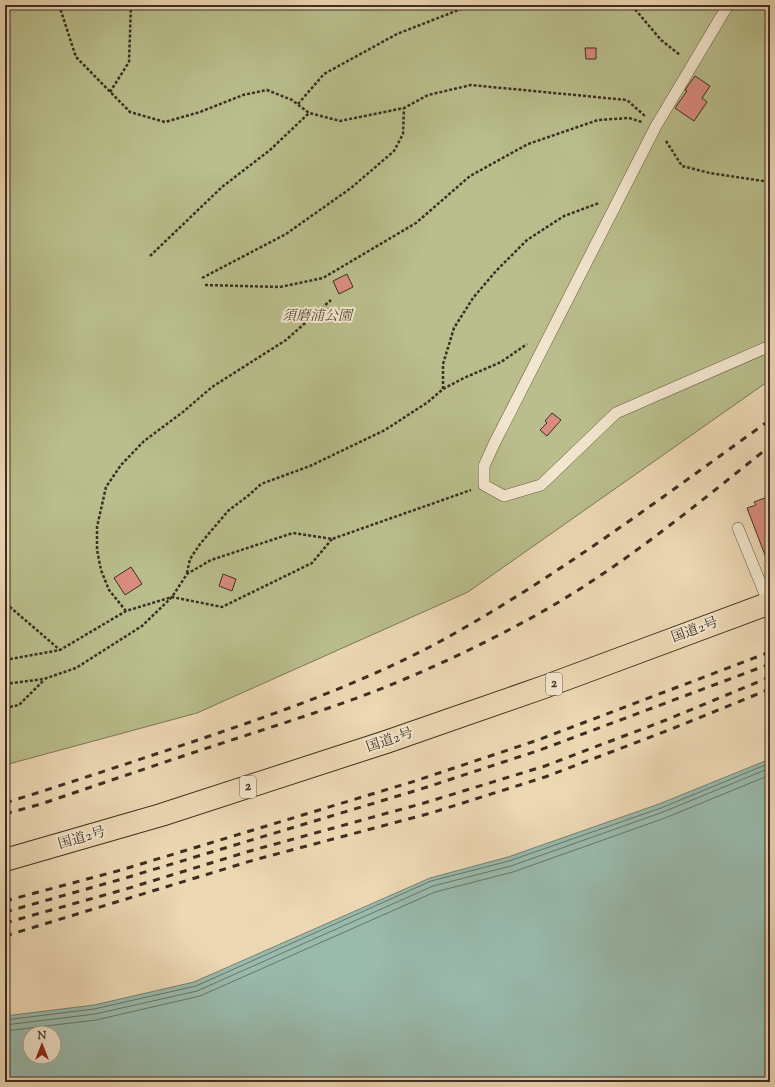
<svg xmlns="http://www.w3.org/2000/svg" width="775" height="1087" viewBox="0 0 775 1087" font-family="'Sorts Mill Goudy','Noto Serif JP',serif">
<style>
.green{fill:#b9be8c;stroke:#7b7656}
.water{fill:#99baad;stroke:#748275;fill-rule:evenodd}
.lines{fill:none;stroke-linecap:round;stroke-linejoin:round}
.shore{stroke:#6b7467;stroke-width:1}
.building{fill:#d98c7f;stroke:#3d2f21}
.service-casing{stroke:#695946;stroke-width:12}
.trunk-casing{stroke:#3d2f21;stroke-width:24}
.path{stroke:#3d2f21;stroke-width:2.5;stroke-dasharray:3 2;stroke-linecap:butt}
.service{stroke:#f3e6ce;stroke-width:11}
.trunk{stroke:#edd8b4;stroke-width:22}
.rail{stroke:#3d2f21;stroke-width:3;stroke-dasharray:7 7;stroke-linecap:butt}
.labels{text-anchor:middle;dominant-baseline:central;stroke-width:4;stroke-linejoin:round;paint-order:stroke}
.shield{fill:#f3e6ce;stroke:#746655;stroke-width:1}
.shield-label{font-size:13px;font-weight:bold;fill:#3d2f21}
.park-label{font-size:14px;font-style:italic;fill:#564c36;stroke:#f3e6ce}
.street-label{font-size:14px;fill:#3d2f21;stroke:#f3e6ce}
</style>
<rect width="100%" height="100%" fill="#edd8b4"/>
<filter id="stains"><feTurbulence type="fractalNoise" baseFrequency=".005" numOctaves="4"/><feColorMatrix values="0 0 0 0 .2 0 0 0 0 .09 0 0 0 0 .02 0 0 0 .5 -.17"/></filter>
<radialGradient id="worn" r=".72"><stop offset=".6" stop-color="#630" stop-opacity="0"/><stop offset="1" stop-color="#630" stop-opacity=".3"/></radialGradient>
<!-- green -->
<path class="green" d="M5 5H770V380L468 592 197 713 5 765Z"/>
<!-- water -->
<path class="water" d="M770 759V1082H5V1016L94 1005 194 982 430 878 508 857 659 804ZM30 1033H54V1057H30Z"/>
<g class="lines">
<!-- shore -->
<path class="shore" d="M5 1020 94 1009 196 986 431 881 509 861 661 808 770 763
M5 1025 95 1014 197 991 433 886 511 866 663 812 770 768
M5 1031 96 1020 200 996 435 892 513 872 665 818 770 775"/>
</g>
<!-- building -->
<path class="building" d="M585 48H596V59H586Z
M695 76 710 86 702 98 707 102 694 121 675 108 687 91 685 90Z
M347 274 353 287 339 294 333 281Z
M552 413 561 420 547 436 540 430 547 423 545 421Z
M770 496V562L768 563 747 508 756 505 754 502Z
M131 567 142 584 125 595 114 578Z
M223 574 236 579 232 591 219 586Z"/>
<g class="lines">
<defs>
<path id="service" d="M728 5 656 126 494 444 484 466V485L504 496 541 485 616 413 770 346
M738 528 769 604"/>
<path id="trunk" d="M5 860 161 815 386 742 544 687 770 603"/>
</defs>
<!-- service casing -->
<use href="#service" class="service-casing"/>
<!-- trunk casing -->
<use href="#trunk" class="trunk-casing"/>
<!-- path -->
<path class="path" d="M59 5 76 57 130 112 165 122 200 112 243 95 267 90 292 100 309 113 340 121 404 108 428 95 471 85 627 100 645 116
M633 5 634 8 661 40 680 55
M110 92 129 62 131 5
M298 104 324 74 397 34 461 9 467 5
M666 141 682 166 710 173 770 182
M150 256 222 187 270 150 309 113
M202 278 286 234 351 188 394 151 403 134 404 108
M205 285 280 287 323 278 416 223 470 176 528 144 598 120 629 118 642 122
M443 389V364L454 328 473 298 496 271 527 240 564 216 599 203
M187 573 190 559 200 544 228 511 249 495 261 484 310 466 385 430 428 402 443 389 464 378 501 362 527 344
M5 605 10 607 60 650
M126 611 109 590 101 570 97 550V527L106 487 121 465 144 441 183 412 212 387 286 340 331 300
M5 660 60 650 126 611 172 597 222 607 312 563 332 539
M5 684 44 679 76 668 142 626 172 597 187 574 211 560 293 533 332 539 471 490
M5 708 19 705 44 680"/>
<!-- service -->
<use href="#service" class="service"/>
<!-- trunk -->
<use href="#trunk" class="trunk"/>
<!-- rail -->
<path class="rail" d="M5 803C66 784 126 764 186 744 272 715 359 685 439 642 556 578 662 497 770 420
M5 814 41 804C109 781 176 758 244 736 299 718 354 701 407 678 452 659 497 637 540 613 623 566 696 505 770 446
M5 901 121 870 415 781 538 740 770 652
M5 912 122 879 421 789 540 750 770 664
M5 923 126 889 250 851 424 803 545 766 666 720 770 677
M5 936 254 860 431 813 545 777 669 730 770 689"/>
</g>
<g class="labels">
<!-- shield labels -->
<g class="shield">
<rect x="546" y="673" width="16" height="22" rx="3"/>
<rect x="240" y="776" width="16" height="22" rx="3"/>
</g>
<g class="shield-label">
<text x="554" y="684">2</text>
<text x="248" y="787">2</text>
</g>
<!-- park labels -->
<g class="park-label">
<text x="317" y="317">須磨浦公園</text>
</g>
<!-- street labels -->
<g class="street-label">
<text transform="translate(695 631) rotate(-20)">国道2号</text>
<text transform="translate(390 741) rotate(-19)">国道2号</text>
<text transform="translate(82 839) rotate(-16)">国道2号</text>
</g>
</g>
<!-- margin -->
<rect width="775" height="1087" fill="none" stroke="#edd8b4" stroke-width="20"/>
<rect x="6" y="6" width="763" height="1075" fill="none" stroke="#3d2f21" stroke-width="2"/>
<rect x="10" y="10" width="755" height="1067" fill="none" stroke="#3d2f21"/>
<!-- north arrow -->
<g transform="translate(42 1045)"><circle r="19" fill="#f3e6ce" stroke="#aa9d89"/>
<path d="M0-3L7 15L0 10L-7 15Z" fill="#8f2418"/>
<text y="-6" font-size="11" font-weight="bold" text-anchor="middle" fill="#3d2f21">N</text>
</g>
<rect width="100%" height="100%" filter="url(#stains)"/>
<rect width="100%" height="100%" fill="url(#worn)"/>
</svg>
